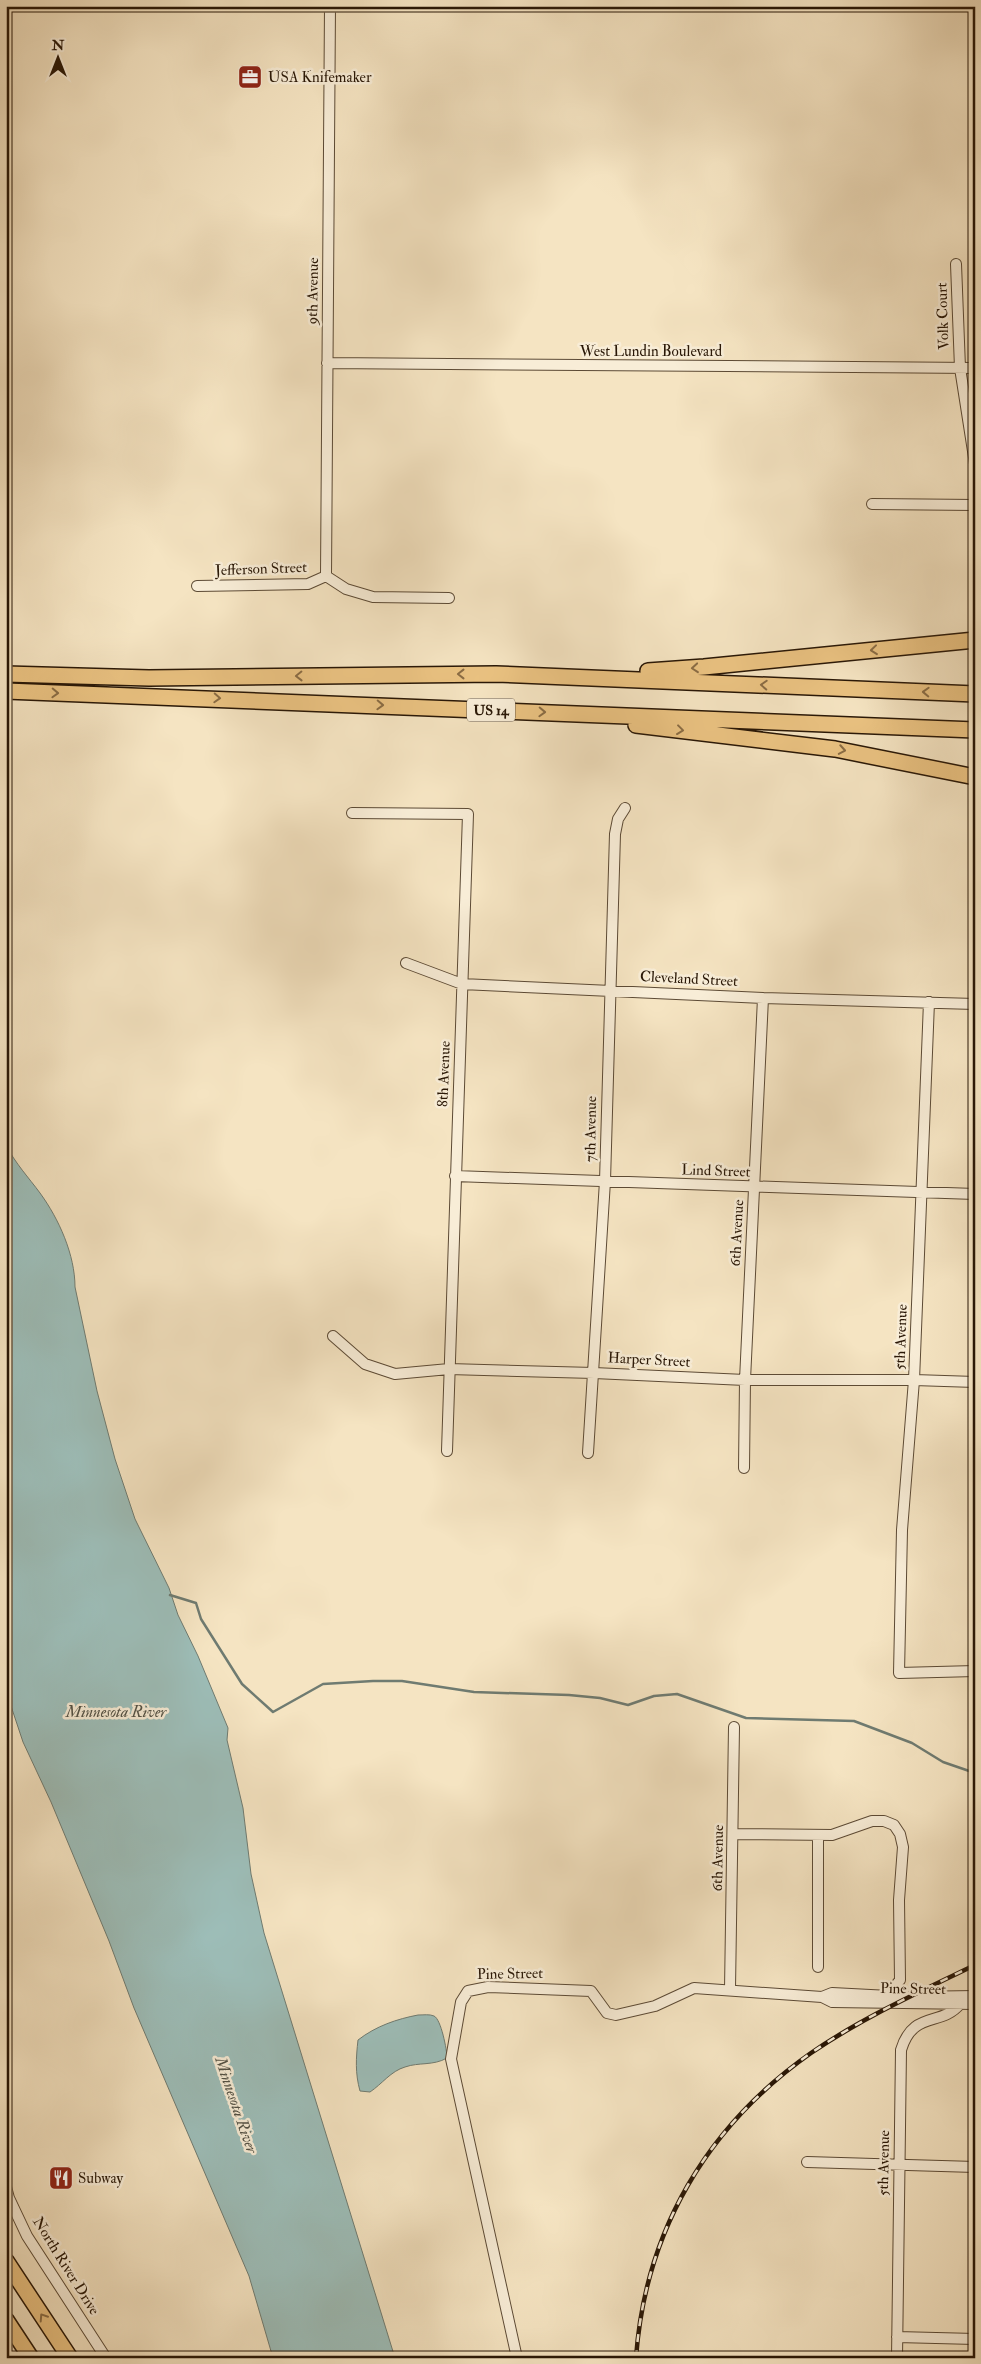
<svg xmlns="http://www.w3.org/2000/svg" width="981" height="2364" viewBox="0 0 981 2364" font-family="'IM FELL Double Pica',serif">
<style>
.water{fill:#9dbeb9;stroke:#6f7b71}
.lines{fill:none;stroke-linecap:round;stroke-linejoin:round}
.stream{stroke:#6f7b71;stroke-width:2.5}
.minor-casing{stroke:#5c4a35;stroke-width:12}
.highway-casing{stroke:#291706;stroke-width:18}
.minor{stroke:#f8edd7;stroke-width:10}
.highway{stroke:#eac281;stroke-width:15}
.rail-casing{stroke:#291706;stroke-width:4.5}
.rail{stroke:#f8edd7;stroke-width:2.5;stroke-dasharray:8;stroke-linecap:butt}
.oneway{stroke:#8a6c44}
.labels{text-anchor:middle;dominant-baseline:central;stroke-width:5;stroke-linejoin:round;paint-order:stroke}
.shield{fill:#f8edd7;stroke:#675745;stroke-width:1}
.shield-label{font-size:14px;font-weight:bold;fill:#291706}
.poi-label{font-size:15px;fill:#291706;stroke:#f8edd7;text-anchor:start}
.street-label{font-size:15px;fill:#291706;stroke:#f8edd7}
.water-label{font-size:16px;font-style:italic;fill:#525145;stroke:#f8edd7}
</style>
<rect width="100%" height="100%" fill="#f5e4c2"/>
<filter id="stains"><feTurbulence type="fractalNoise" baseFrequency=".004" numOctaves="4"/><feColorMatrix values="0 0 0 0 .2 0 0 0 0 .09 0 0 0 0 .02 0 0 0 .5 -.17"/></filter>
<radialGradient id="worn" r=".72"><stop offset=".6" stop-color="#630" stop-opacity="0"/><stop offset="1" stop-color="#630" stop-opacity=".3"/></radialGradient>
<!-- water -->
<path class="water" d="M6 1145C15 1163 29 1178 40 1193 59 1219 75 1255 75 1287L97 1391 115 1459 135 1519 169 1588 178 1615 198 1656 228 1728 227 1740 243 1808 251 1874 264 1933 395 2358H273L249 2276 134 2008 109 1941 51 1802 23 1742 6 1691Z
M418 2015C423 2015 430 2014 434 2016 441 2019 447 2050 447 2058 433 2066 419 2062 405 2067 391 2071 382 2084 370 2092L360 2091C355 2073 356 2058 358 2040 376 2026 397 2019 418 2015Z"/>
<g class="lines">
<!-- stream -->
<path class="stream" d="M170 1595 196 1603 201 1619 242 1684 273 1712 323 1684 373 1681H402L474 1692 569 1695 600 1698 628 1705 654 1696 677 1694 746 1718 854 1721 912 1743 943 1762 975 1773"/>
<defs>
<path id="minor" d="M956 264 960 368 975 464
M327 363 975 368
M872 504 975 505
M326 576 330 6
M326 576 346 589 373 597 449 598
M197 586 308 584 326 576
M352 813 468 814 447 1451
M406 963 462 984 763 998 975 1004
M929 1002 914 1380 902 1530 899 1673 975 1671
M455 1176 975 1194
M333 1336 365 1364 395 1374 449 1369 594 1373 745 1380H914L975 1382
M588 1453 605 1181 615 834 618 819 625 808
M744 1468 745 1380 763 998
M733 1834 832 1835 872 1821H884L894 1825 900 1834 903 1847 899 1900 900 1980 896 1985 889 1987
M818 1835V1967
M730 1989 734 1727
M822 1997 832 1993 909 1997 975 1996
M807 2162 975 2167
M6 2187 9 2198 27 2236 106 2358
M897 2337 975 2339
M517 2358 451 2059 461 2002 468 1991 488 1987 591 1991 607 2013 616 2015 655 2006 694 1988 822 1997 832 2002 975 2004
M897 2358 901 2050C913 2010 941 2027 960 2004"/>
<path id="highway" d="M648 671 704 667 975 640
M6 674 149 678 496 674 975 694
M6 691 975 730
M636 725 835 749 975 777
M6 2261 70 2358
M6 2320 31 2358"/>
</defs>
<!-- minor casing -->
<use href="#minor" class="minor-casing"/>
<!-- highway casing -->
<use href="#highway" class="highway-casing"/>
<!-- minor -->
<use href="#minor" class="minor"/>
<!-- highway -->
<use href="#highway" class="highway"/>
<defs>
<path id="rail" d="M636 2358C645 2231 707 2126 811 2053 862 2018 919 1992 975 1965"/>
</defs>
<!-- rail casing -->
<use href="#rail" class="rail-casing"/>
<!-- rail -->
<use href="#rail" class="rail"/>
</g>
<!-- one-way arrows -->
<defs><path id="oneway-chevron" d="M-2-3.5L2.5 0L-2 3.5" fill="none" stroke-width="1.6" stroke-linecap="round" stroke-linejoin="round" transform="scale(1.25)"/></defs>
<g class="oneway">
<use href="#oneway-chevron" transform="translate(874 650) rotate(174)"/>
<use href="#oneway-chevron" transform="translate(695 668) rotate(175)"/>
<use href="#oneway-chevron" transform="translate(461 674) rotate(-180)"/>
<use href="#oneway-chevron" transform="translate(299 676) rotate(179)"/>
<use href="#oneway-chevron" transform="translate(764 685) rotate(-177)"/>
<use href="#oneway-chevron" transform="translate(926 692) rotate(-178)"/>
<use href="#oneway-chevron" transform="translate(55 693) rotate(2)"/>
<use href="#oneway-chevron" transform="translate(217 698) rotate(3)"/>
<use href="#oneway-chevron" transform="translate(380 705) rotate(2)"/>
<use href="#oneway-chevron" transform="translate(542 712) rotate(2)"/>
<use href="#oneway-chevron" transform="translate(680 730) rotate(7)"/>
<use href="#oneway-chevron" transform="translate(842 750) rotate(10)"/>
<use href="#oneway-chevron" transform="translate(43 2317) rotate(-123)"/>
</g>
<!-- icons -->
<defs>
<symbol id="office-square" viewBox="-11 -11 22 22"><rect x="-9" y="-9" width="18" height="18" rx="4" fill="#8f2418" stroke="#f8edd7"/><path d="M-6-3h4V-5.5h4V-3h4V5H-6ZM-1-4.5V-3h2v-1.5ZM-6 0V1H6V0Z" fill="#fff"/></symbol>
<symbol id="restaurant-square" viewBox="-11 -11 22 22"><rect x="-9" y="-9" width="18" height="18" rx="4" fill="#8f2418" stroke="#f8edd7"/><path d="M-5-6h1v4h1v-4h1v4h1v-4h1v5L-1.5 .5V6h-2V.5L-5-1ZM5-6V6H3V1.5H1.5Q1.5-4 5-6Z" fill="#fff"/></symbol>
</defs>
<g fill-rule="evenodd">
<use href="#office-square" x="236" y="63" width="28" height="28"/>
<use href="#restaurant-square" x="47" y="2164" width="28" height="28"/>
</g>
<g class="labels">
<!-- shield labels -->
<rect class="shield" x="467" y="698.5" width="48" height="23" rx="4"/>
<g class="shield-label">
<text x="491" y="710">US 14</text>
</g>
<!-- poi labels -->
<g class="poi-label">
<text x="268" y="77">USA Knifemaker</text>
<text x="78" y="2178">Subway</text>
</g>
<!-- street labels -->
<g class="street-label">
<text transform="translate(313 291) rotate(-89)">9th Avenue</text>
<text transform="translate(943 316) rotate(-92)">Volk Court</text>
<text x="651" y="351">West Lundin Boulevard</text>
<text transform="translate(261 569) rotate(-2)">Jefferson Street</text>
<text transform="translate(689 979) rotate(3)">Cleveland Street</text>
<text transform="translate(444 1074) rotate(-88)">8th Avenue</text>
<text transform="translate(591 1129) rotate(-89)">7th Avenue</text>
<text transform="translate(716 1171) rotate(2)">Lind Street</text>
<text transform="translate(737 1233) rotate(-87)">6th Avenue</text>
<text transform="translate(901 1337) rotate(-88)">5th Avenue</text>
<text transform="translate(649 1360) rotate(3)">Harper Street</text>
<text transform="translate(718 1858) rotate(-89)">6th Avenue</text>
<text transform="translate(510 1974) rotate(-1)">Pine Street</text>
<text transform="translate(913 1989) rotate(1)">Pine Street</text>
<text transform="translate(884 2163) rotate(-89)">5th Avenue</text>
<text transform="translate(66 2266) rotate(58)">North River Drive</text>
</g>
<!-- water labels -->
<g class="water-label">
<text x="116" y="1712">Minnesota River</text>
<text transform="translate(236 2105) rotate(71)">Minnesota River</text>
</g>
</g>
<!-- margin -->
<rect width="981" height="2364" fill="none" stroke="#f5e4c2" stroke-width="25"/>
<rect x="8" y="8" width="966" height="2349" fill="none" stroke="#291706" stroke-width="2.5"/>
<rect x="12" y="12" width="956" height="2339" fill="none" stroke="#291706"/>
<!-- north arrow -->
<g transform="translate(58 58)" stroke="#f8edd7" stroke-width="4" paint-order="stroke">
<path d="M0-4L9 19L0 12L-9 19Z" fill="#291706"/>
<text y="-8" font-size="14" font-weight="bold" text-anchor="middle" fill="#291706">N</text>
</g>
<rect width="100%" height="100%" filter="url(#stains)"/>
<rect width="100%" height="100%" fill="url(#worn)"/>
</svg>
